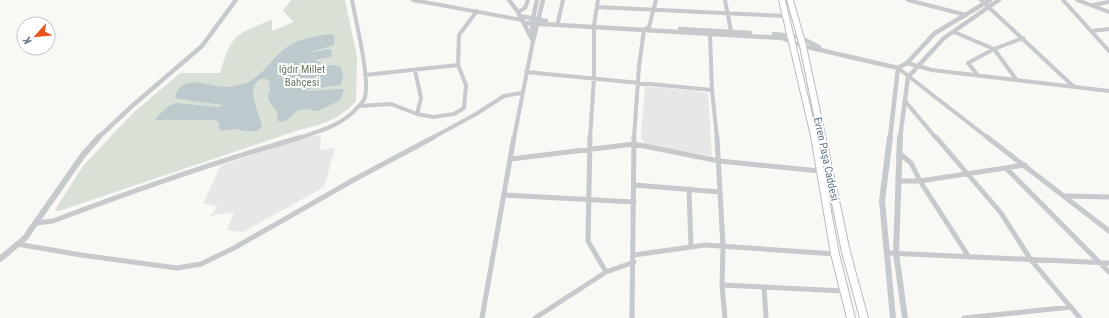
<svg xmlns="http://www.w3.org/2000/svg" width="1109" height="318" viewBox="0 0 1109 318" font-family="'Roboto Condensed',sans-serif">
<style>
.built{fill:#e6e7e6}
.green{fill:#d9e0d6}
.water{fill:#bcc9cd}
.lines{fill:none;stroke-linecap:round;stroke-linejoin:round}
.trunk-casing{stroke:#b8bcbf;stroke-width:2}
.minor-far1{stroke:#c6cacd;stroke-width:4}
.minor{stroke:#c6cacd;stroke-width:5}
.tertiary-far1{stroke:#c6cacd;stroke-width:4.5}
.tertiary{stroke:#c6cacd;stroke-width:6}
.trunk{fill:#fff;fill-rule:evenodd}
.labels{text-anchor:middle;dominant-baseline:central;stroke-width:4;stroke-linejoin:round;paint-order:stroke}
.park-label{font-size:11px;fill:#667a61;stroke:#fff}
.street-label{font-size:11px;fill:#657888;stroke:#fff}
</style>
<rect width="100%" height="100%" fill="#f8f8f5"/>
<!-- built -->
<path class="built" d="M645 86 703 92 708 94 712 156 646 145 641 138Z
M321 135 320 150 335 148 324 187 243 232 227 230 234 212 210 216 218 206 203 204 220 166 302 138Z"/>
<!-- green -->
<path class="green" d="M291 0H345L357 57 356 101C340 119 322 125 299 130L59 211 55 210 83 166 133 113 180 73H220C232 36 232 36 268 21L272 20V31L294 22 283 11Z"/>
<!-- water -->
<path class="water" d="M330 34 335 36 334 45 311 52H314L330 49 332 53 331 57 314 60 321 63 306 72 309 73 331 65H335L341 67 343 77 341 85 309 89 306 91 342 89 344 90 340 100C337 102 319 111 317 111 311 111 306 108 299 110 291 114 288 124 278 121L277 112 269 101 268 96 270 90 269 81 264 78C242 84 260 113 262 127L257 131H244L236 129 222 131 219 129V122L214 120H156L155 119 167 107 175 103 219 107 223 105 178 99 175 96C184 72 208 87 226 87 231 87 238 85 243 84 263 78 271 58 287 47 300 38 315 37 330 34Z"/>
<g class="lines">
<defs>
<path id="trunk" d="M779 0H785L817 136 839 254 855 318H847L831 254 811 136Z
M787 0H793L806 46 850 252 868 318H860L842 252 800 46Z"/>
</defs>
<!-- trunk casing -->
<use href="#trunk" class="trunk-casing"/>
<!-- minor-far1 -->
<path class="minor-far1" d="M413 0 522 20
M725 0 731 31
M908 0 966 15
M981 0 1073 86
M1063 0 1109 51
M1077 0 1109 12
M1093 5 1109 2
M597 7 785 16
M518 12 525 8 528 0
M558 22 563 0
M594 25 598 0
M1092 31 1109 29
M954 32 994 49 1016 79
M710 34 712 90 717 138
M907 63 932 70 1109 91
M898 68 988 138
M415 70 421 98 417 114
M526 72 712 90
M977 74 968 63 994 49 1023 38
M365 75 458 65
M905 101 936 138
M359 106 391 104 417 114 433 117 454 114 464 108 466 85 458 65 459 35 477 11
M299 138C320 131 343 125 358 107 360 105 364 101 365 97 370 78 356 22 352 0
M432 138 476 114 504 96 522 93
M514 138 533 41
M590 138 594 78V27
M634 138 639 66 644 30 649 27 656 0"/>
<!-- minor -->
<path class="minor" d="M590 137 588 241 606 272
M717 137 723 246 722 285 725 318
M936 137 1001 213 1031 260 1080 318
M987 137 1109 231
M899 153 911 163 920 181 969 257
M511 159 634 144 719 161 820 171
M1007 169 1109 272
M898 181H920L1025 165
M634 185 720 192
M689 189 691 247
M505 195 634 202
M1065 196 1109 197
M36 223 53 221C135 190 218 161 302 137
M17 244 81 255 177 268 201 264 234 248 357 178 434 137
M887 253 1109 263
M634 255 705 245 835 254
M722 285 844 291
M764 287 766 318
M482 318 514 137
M535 318 606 272 634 262
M632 318 634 137
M964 318 1071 307"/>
<!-- tertiary-far1 -->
<path class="tertiary-far1" d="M509 0 518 12 533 41
M520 16 546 21
M524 23 782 38 803 46 898 68
M680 29 750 33
M774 34 799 37 819 47
M533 37 532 23 537 0
M533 41 543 0
M98 138 132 106 202 46 236 0
M890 138 898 68 907 63 935 33 990 0
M900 138 908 77 944 38 999 0"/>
<!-- tertiary -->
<path class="tertiary" d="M890 137 882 201 893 318
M900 137 896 253 905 318
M0 259 25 238 83 155 99 137"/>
<!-- trunk -->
<use href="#trunk" class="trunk"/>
</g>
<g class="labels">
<!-- park labels -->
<g class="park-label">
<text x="302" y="69">Iğdır Millet<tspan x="302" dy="13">Bahçesi</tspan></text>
</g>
<!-- street labels -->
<g class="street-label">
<text transform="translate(826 159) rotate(78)">Evren Paşa Caddesi</text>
</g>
</g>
<!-- north arrow -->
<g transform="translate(36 36) rotate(243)"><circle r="19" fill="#ffffff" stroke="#c1c9cf"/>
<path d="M0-3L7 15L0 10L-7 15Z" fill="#ed5221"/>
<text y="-6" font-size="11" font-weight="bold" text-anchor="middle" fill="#657888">K</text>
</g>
</svg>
